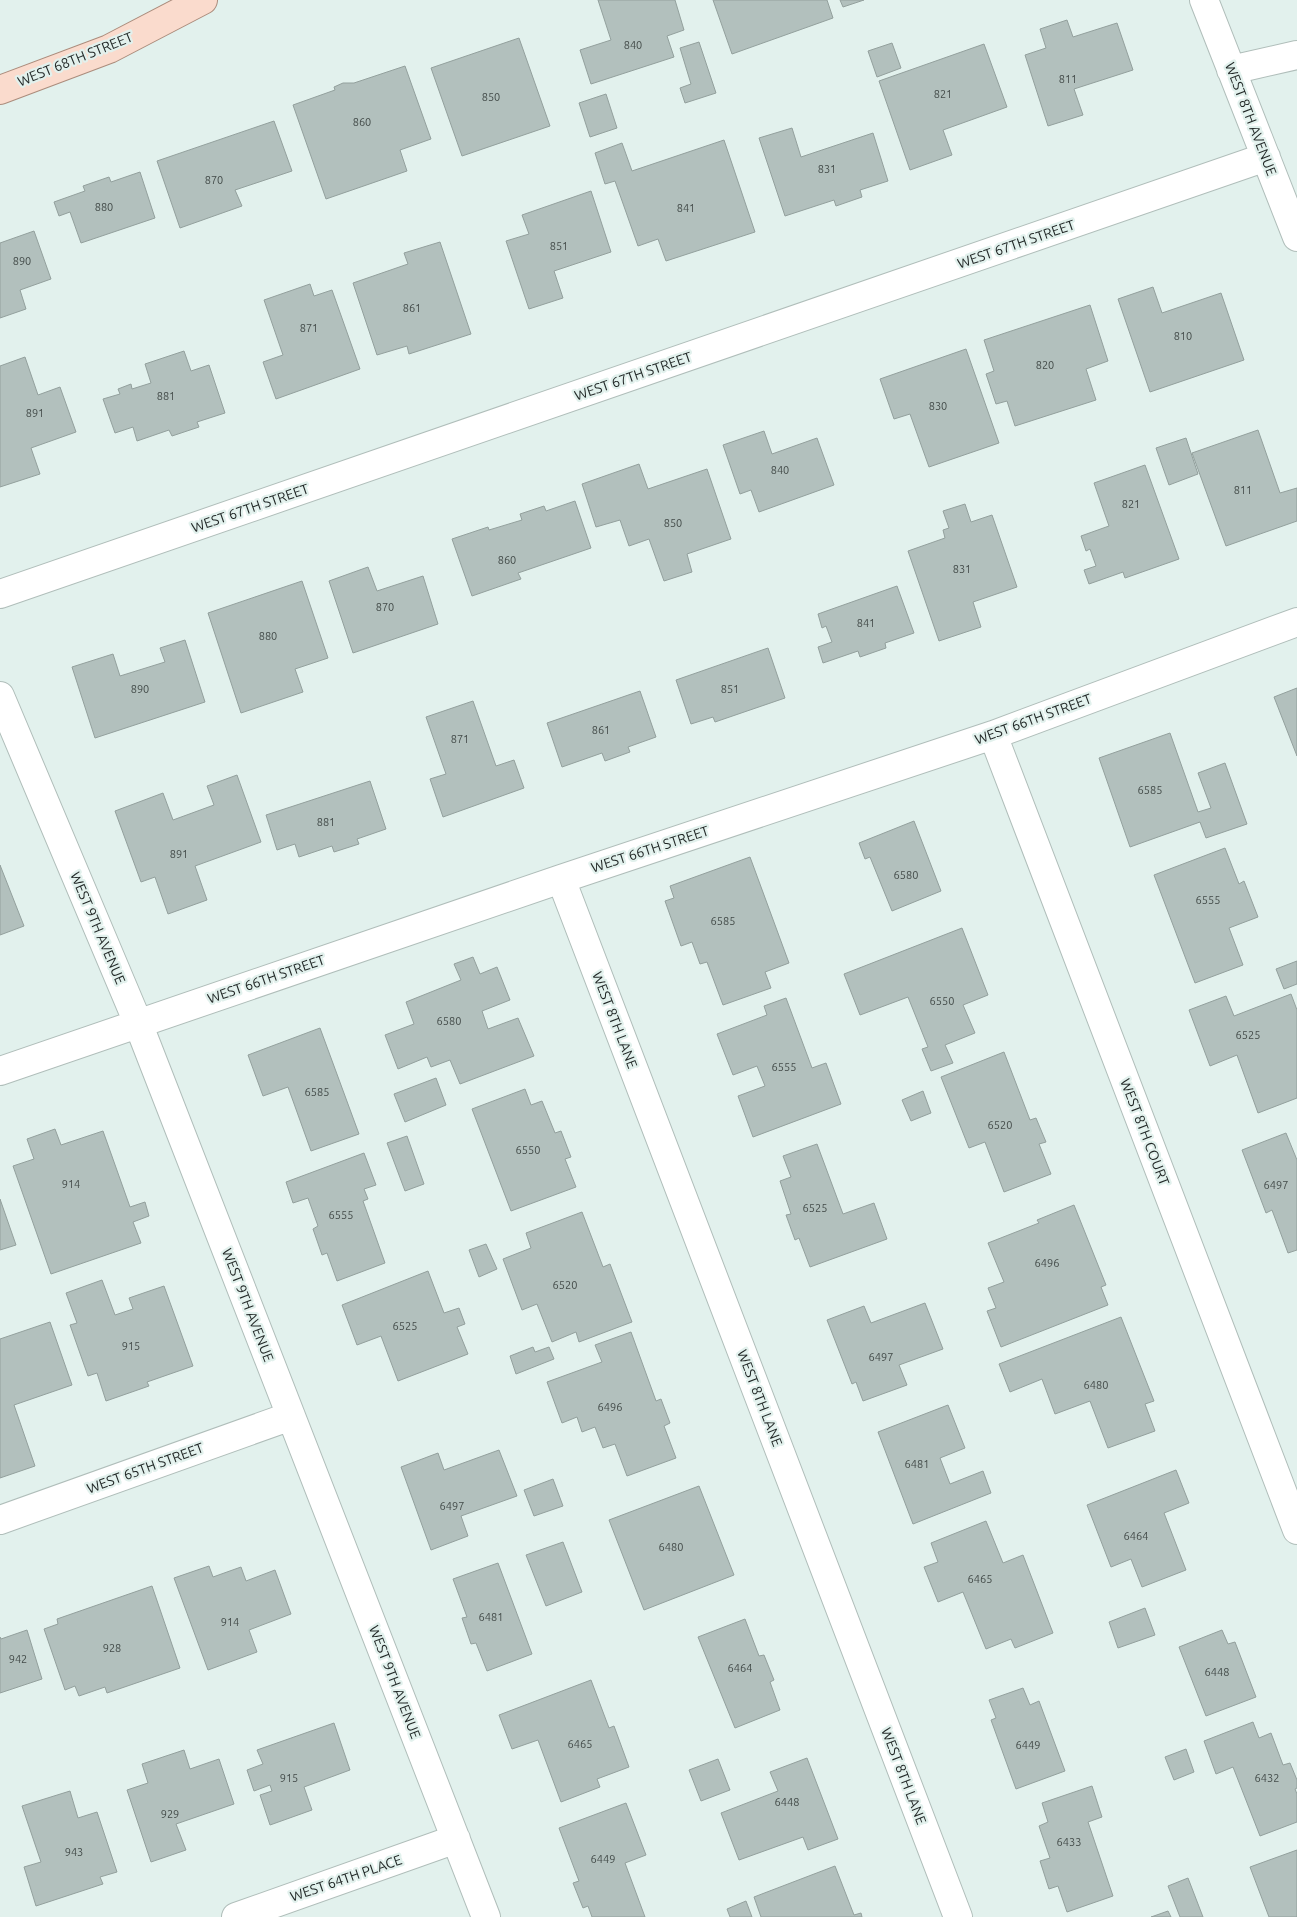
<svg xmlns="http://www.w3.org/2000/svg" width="1297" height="1917" viewBox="0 0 1297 1917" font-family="Ubuntu,sans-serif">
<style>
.building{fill:#b2c0bd;stroke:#93a09d}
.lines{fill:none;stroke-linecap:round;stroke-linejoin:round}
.minor-casing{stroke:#b0beba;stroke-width:30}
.major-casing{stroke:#ab8c7c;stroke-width:30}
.minor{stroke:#fff;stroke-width:28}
.major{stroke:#fadbcd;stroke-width:28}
.labels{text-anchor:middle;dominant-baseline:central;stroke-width:4.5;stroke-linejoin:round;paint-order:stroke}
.number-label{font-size:11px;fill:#444c4a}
.street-label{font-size:14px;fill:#1f2524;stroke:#e2f1ed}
</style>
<rect width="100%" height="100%" fill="#e2f1ed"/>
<!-- building -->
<path class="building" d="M598 0H675L684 30 667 36 674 57 591 84 580 50 611 40Z
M713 0H827L833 18 732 54Z
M840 0H864L843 7Z
M1067 20 1073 37 1117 23 1133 70 1074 89 1083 115 1048 126 1025 55 1046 48 1040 29Z
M519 38 550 126 462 156 431 68Z
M699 42 716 93 685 103 680 88 691 84 680 48Z
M892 43 901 68 877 77 868 51Z
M984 44 1007 107 943 130 952 155 910 170 879 81Z
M405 66 431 139 400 150 407 171 326 199 293 105 335 90 334 87 343 83H354Z
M606 94 617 128 590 137 579 103Z
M274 121 292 171 235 190 242 206 180 228 157 161Z
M792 128 801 157 873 133 888 181 860 190 862 197 836 206 834 200 785 216 759 138Z
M724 140 755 232 666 261 658 239 638 246 615 181 605 184 595 153 622 143 632 171Z
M140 172 155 218 81 243 70 212 59 216 54 202 85 191 83 186 109 177 111 182Z
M591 191 611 252 554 271 563 298 529 309 506 241 529 234 522 215Z
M34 231 51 279 20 290 26 309 0 318V243Z
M440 242 471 334 409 354 407 346 377 355 353 283 408 264 404 253Z
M310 284 314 296 332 290 360 369 276 399 263 362 283 355 264 300Z
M1153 287 1162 313 1221 293 1244 360 1150 392 1118 299Z
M1090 305 1108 361 1086 369 1096 400 1015 426 1007 401 996 404 986 374 994 371 984 340Z
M966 349 999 443 929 467 910 414 894 419 880 379Z
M184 351 191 371 209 365 225 413 197 422 199 427 172 436 169 430 137 441 133 427 115 433 103 399 120 394 118 389 131 384 132 389 151 383 145 364Z
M25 357 38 395 60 387 76 432 31 448 40 474 0 487V366Z
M1258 430 1280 493 1297 488V521L1226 546 1192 453Z
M764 431 772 454 817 438 834 485 759 512 751 490 740 494 723 445Z
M1186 438 1198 474 1169 485 1156 448Z
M639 464 648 489 707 469 731 539 687 554 692 572 664 581 649 539 629 546 620 520 596 527 582 484Z
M1145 465 1179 559 1125 578 1123 572 1089 584 1084 570 1096 566 1090 549 1086 551 1081 536 1109 526 1094 483Z
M575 501 591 548 518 573 521 579 472 596 452 539 488 527 489 530 522 520 520 514 544 506 546 511Z
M965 504 971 522 992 515 1017 587 973 602 981 627 939 641 908 551 945 538 943 530 949 528 943 511Z
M368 567 377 591 423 576 438 624 353 653 329 581Z
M302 581 328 658 295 669 303 692 241 713 208 613Z
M897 586 914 633 885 643 886 648 860 657 858 651 823 663 818 647 832 642 826 626 822 628 818 614Z
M185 640 205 702 95 738 72 667 113 654 120 676 165 662 160 648Z
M768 648 785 698 715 722 713 717 691 724 676 680Z
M1297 688V756L1274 697Z
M640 691 656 737 628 747 630 752 605 761 602 753 562 767 547 723Z
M473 701 496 766 514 760 524 788 443 817 430 779 446 774 426 717Z
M1170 733 1198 812 1211 808 1198 773 1225 763 1247 824 1206 838 1200 822 1130 847 1099 758Z
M237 775 261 842 195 866 207 900 168 914 155 877 141 882 115 811 163 793 173 820 214 805 207 786Z
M370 781 386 829 357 839 359 844 334 852 332 846 299 857 295 844 277 850 266 815Z
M914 821 941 891 892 911 870 857 865 859 859 843Z
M1225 848 1239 884 1244 881 1258 917 1229 928 1243 965 1195 983 1154 875Z
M750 857 789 963 765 972 771 988 723 1005 707 962 700 964 692 942 681 946 665 901 674 898 670 886Z
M0 865 24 926 0 935Z
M962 928 988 995 963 1005 975 1033 945 1045 953 1063 931 1071 922 1049 928 1047 908 997 860 1015 844 974Z
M473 957 480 974 497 967 510 1000 482 1011 488 1029 518 1018 534 1056 460 1084 450 1060 431 1067 427 1057 398 1069 385 1035 414 1024 406 1002 461 980 454 964Z
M1297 961V984L1284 989 1276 969Z
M1291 994 1297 1010V1098L1258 1113 1237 1055 1210 1066 1189 1010 1226 996 1234 1016Z
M786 998 812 1068 826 1063 841 1104 753 1137 738 1096 765 1086 757 1066 733 1075 717 1034 767 1015 764 1006Z
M320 1028 359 1134 311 1151 288 1087 263 1096 248 1055Z
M1004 1052 1030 1120 1036 1118 1046 1142 1039 1144 1051 1174 1004 1192 985 1142 969 1148 941 1077Z
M436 1078 446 1105 405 1122 394 1094Z
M525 1089 531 1105 542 1101 555 1133 561 1131 571 1157 565 1159 576 1187 511 1211 472 1109Z
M923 1091 931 1113 911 1121 902 1100Z
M55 1129 61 1145 103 1131 130 1207 145 1202 149 1216 133 1222 141 1243 51 1274 13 1166 34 1159 27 1139Z
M1286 1133 1297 1160V1250L1288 1253 1272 1210 1266 1213 1242 1150Z
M407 1136 424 1184 405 1191 387 1143Z
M817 1144 843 1214 874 1203 887 1239 810 1267 799 1238 795 1240 786 1215 791 1214 780 1181 791 1177 783 1156Z
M364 1153 376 1185 364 1189 368 1199 363 1201 385 1263 337 1281 327 1253 322 1255 313 1229 318 1226 308 1198 293 1203 286 1182Z
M0 1199 16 1245 0 1250Z
M1074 1205 1106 1285 1101 1287 1108 1305 1001 1347 987 1311 996 1308 988 1288 1004 1282 988 1243 1039 1223 1037 1220Z
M582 1212 603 1267 610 1264 632 1322 579 1342 576 1332 552 1342 537 1304 522 1310 503 1259 531 1248 526 1233Z
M486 1244 497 1269 479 1277 469 1250Z
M428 1271 444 1313 459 1308 465 1324 457 1327 468 1354 398 1381 381 1336 357 1345 342 1305Z
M102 1280 115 1315 133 1309 129 1298 164 1286 193 1366 147 1382 149 1386 106 1401 97 1373 88 1376 70 1325 77 1323 66 1293Z
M925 1303 943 1349 899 1365 907 1385 863 1401 856 1382 852 1384 827 1320 864 1306 871 1323Z
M1121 1317 1154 1401 1145 1404 1155 1431 1108 1448 1090 1401 1055 1414 1042 1379 1010 1392 999 1364Z
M50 1322 72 1385 14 1405 35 1466 0 1478V1339Z
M631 1332 656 1401 661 1399 670 1423 664 1426 676 1458 627 1476 615 1444 603 1448 595 1427 582 1432 577 1417 562 1423 547 1382 602 1362 595 1345Z
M533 1347 535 1352 549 1347 554 1359 516 1374 510 1356Z
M948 1405 965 1448 940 1458 950 1484 983 1471 991 1493 913 1524 878 1432Z
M499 1450 517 1496 461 1516 468 1536 431 1550 401 1467 438 1453 444 1470Z
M1176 1470 1189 1503 1164 1513 1186 1570 1142 1587 1131 1559 1111 1567 1087 1505Z
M553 1479 563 1506 534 1516 524 1490Z
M699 1486 734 1575 644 1610 609 1520Z
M986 1521 1003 1563 1023 1555 1053 1633 1015 1648 1011 1639 986 1649 963 1592 938 1602 924 1567 938 1562 931 1543Z
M563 1542 582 1592 546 1606 526 1555Z
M498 1563 532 1654 487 1671 476 1643 471 1644 462 1618 467 1617 453 1579Z
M209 1566 213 1577 241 1567 246 1581 275 1570 291 1614 249 1630 257 1652 208 1670 174 1578Z
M152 1586 180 1668 107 1693 105 1687 79 1696 75 1686 65 1690 44 1629 58 1624 57 1619Z
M1145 1608 1155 1635 1118 1648 1109 1622Z
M745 1619 759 1656 764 1655 774 1680 770 1682 780 1710 735 1728 698 1637Z
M27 1630 42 1679 0 1693V1637L1 1639Z
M1222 1630 1228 1644 1235 1642 1256 1697 1206 1716 1179 1647Z
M591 1680 609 1728 614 1726 629 1767 597 1779 600 1787 561 1802 538 1740 512 1749 499 1715Z
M1023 1688 1030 1705 1039 1701 1065 1771 1016 1789 991 1720 996 1718 989 1700Z
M1253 1722 1259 1738 1271 1733 1283 1765 1290 1763 1297 1780V1788L1295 1789 1297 1794V1822L1260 1836 1233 1767 1216 1774 1204 1741Z
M334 1723 350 1770 304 1787 312 1810 270 1825 260 1795 272 1791 270 1785 254 1791 247 1770 263 1764 257 1750Z
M1186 1749 1194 1772 1174 1780 1165 1757Z
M184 1750 190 1769 219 1759 234 1804 176 1824 186 1850 151 1862 127 1790 148 1783 142 1764Z
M807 1758 838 1839 808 1850 803 1837 739 1860 721 1813 778 1791 770 1772Z
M718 1759 730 1790 701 1801 689 1770Z
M1092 1786 1102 1817 1088 1822 1113 1896 1067 1912 1058 1886 1049 1889 1040 1861 1050 1858 1039 1826 1048 1822 1042 1803Z
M70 1791 78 1818 97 1812 117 1872 100 1877 103 1884 36 1906 24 1867 41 1862 22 1806Z
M626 1803 646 1855 625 1863 645 1917H592L588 1906 583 1908 573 1883 579 1881 559 1828Z
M1297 1850V1917H1269L1250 1867Z
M835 1866 854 1915 861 1913 862 1917H761L754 1897Z
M1188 1878 1203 1917H1180L1168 1886Z
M746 1901 752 1917H730L727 1909Z
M1168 1911 1171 1917H1151Z"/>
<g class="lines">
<defs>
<path id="minor" d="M1204 0 1297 237
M1231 70 1297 55
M0 594 1266 157
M0 696 138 1023 486 1917
M993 735 1297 1530
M561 879 958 1917
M0 1071 561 879 993 735 1297 622
M0 1520 291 1416
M236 1917 456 1839"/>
<path id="major" d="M0 90 109 49 203 0"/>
</defs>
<!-- minor casing -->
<use href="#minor" class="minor-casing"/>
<!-- major casing -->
<use href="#major" class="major-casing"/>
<!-- minor -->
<use href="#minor" class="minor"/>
<!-- major -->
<use href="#major" class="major"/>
</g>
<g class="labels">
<!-- number labels -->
<g class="number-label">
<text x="633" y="45">840</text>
<text x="1068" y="79">811</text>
<text x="943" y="94">821</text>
<text x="491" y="97">850</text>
<text x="362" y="122">860</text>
<text x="827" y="169">831</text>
<text x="214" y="180">870</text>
<text x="104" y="207">880</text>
<text x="686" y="208">841</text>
<text x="559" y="246">851</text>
<text x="22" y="261">890</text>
<text x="412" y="308">861</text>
<text x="309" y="328">871</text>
<text x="1183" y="336">810</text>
<text x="1045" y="365">820</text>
<text x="166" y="396">881</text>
<text x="938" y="406">830</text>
<text x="35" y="413">891</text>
<text x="780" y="470">840</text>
<text x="1243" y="490">811</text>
<text x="1131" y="504">821</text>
<text x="673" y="523">850</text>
<text x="507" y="560">860</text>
<text x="962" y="569">831</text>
<text x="385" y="607">870</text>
<text x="866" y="623">841</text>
<text x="268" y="636">880</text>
<text x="140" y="689">890</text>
<text x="730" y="689">851</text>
<text x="601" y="730">861</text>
<text x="460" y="739">871</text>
<text x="1150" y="790">6585</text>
<text x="326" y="822">881</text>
<text x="179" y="854">891</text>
<text x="906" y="875">6580</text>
<text x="1208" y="900">6555</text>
<text x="723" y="921">6585</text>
<text x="942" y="1001">6550</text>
<text x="449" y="1021">6580</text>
<text x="1248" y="1035">6525</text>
<text x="784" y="1067">6555</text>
<text x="317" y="1092">6585</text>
<text x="1000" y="1125">6520</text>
<text x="528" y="1150">6550</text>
<text x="71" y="1184">914</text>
<text x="1276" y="1185">6497</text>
<text x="815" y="1208">6525</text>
<text x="341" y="1215">6555</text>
<text x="1047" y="1263">6496</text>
<text x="565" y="1285">6520</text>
<text x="405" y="1326">6525</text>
<text x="131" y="1346">915</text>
<text x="881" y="1357">6497</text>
<text x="1096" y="1385">6480</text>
<text x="610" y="1407">6496</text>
<text x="917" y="1464">6481</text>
<text x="452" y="1506">6497</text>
<text x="1136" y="1536">6464</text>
<text x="671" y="1547">6480</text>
<text x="980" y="1579">6465</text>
<text x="491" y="1617">6481</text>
<text x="230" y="1622">914</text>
<text x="112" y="1648">928</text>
<text x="18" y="1659">942</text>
<text x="740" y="1668">6464</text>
<text x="1217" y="1672">6448</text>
<text x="580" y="1744">6465</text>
<text x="1028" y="1745">6449</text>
<text x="289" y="1778">915</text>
<text x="1267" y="1778">6432</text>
<text x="787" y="1802">6448</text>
<text x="170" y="1814">929</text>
<text x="1069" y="1842">6433</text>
<text x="74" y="1852">943</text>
<text x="603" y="1859">6449</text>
</g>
<!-- street labels -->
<g class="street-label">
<text transform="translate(75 59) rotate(-22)">WEST 68TH STREET</text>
<text transform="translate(1251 119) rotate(69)">WEST 8TH AVENUE</text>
<text transform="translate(1016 244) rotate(-19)">WEST 67TH STREET</text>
<text transform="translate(633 376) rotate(-19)">WEST 67TH STREET</text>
<text transform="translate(250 508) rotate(-19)">WEST 67TH STREET</text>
<text transform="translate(1033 719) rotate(-20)">WEST 66TH STREET</text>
<text transform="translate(650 849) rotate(-18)">WEST 66TH STREET</text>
<text transform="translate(98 928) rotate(67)">WEST 9TH AVENUE</text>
<text transform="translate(266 979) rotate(-19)">WEST 66TH STREET</text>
<text transform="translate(615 1020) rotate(69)">WEST 8TH LANE</text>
<text transform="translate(1145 1132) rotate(69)">WEST 8TH COURT</text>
<text transform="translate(248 1305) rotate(69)">WEST 9TH AVENUE</text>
<text transform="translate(760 1398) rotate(69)">WEST 8TH LANE</text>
<text transform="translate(145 1468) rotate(-20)">WEST 65TH STREET</text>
<text transform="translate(395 1682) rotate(69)">WEST 9TH AVENUE</text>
<text transform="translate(904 1776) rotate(69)">WEST 8TH LANE</text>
<text transform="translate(346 1878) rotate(-19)">WEST 64TH PLACE</text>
</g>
</g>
</svg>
